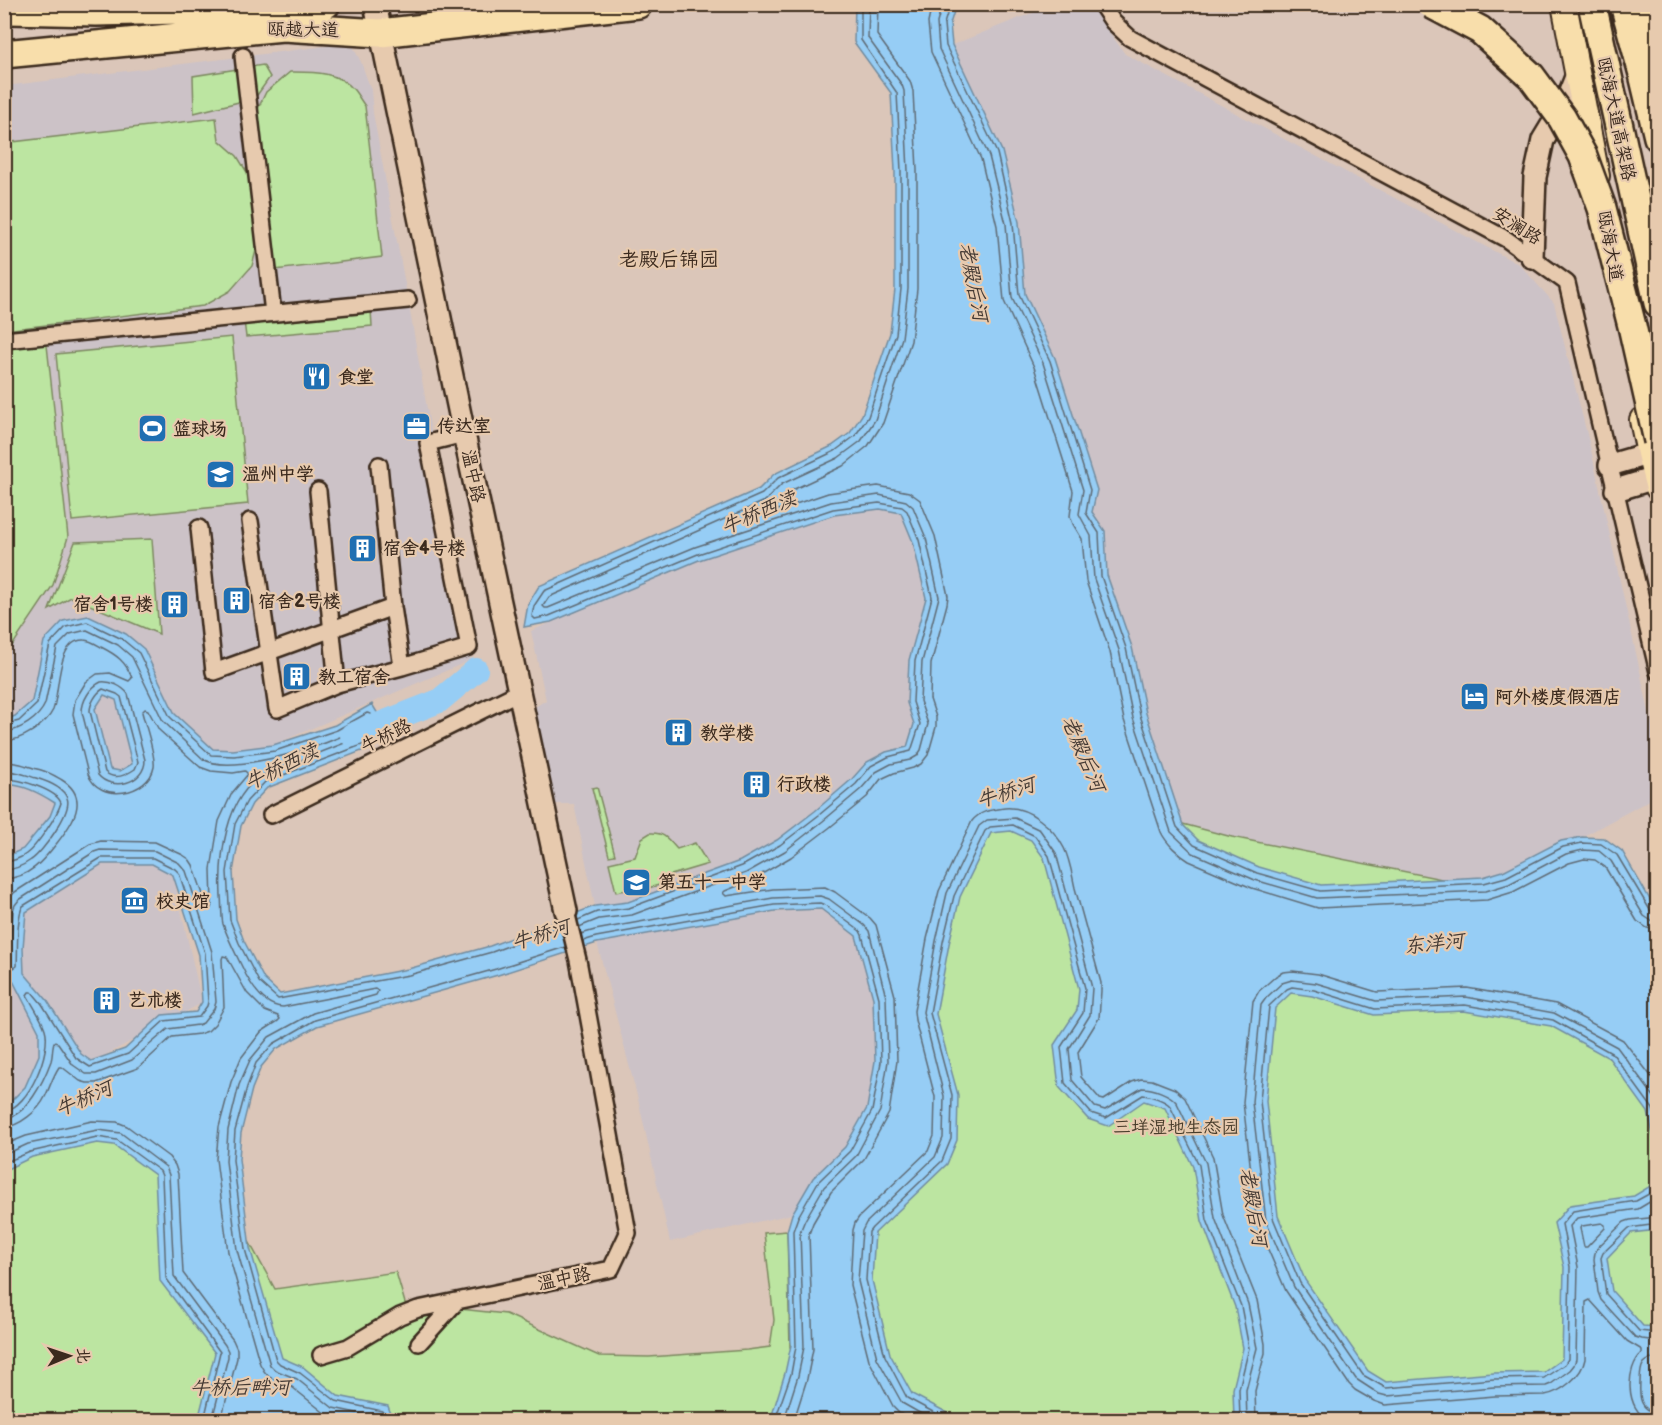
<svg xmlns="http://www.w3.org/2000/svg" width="1662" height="1425" viewBox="0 0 1662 1425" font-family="'Balsamiq Sans','LXGW WenKai TC',sans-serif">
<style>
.built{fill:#ccc2c7}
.green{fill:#bce5a1;stroke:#7c8860;stroke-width:1.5}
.water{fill:#96cdf5;stroke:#728c9f;stroke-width:1.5;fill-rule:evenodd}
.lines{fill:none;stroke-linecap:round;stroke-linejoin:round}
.shore{stroke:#5f6b74;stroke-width:1.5}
.river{stroke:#96cdf5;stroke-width:24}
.street-casing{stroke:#3b2a1e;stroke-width:20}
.secondary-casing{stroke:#3b2a1e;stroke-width:26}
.primary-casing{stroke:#3b2a1e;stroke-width:28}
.highway-casing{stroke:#3b2a1e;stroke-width:32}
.street{stroke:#e7caae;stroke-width:15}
.secondary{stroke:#e7caae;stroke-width:21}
.primary{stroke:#f8deab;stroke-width:24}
.highway{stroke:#f8deab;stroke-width:27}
.highway-bridge-casing{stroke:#3b2a1e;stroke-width:32;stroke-linecap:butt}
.highway-bridge{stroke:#f8deab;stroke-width:27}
.labels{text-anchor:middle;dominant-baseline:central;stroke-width:4.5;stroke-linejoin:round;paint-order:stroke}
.street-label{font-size:18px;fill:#3b2a1e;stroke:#e7caae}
.poi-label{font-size:18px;font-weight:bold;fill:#3b2a1e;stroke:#e7caae;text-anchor:start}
.park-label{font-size:18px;fill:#483d2b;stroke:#e7caae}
.neighbourhood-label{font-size:20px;fill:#3b2a1e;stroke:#e7caae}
.water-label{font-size:20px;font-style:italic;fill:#443a34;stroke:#e7caae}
</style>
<rect width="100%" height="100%" fill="#dbc6b9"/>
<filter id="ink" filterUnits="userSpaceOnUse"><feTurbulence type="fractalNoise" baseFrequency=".0167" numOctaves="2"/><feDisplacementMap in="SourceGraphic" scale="12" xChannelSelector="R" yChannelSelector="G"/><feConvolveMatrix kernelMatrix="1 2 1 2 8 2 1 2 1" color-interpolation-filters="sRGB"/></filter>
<g filter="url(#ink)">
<!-- built -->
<path class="built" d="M1052 5H1090L1125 54 1520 265 1554 303 1591 450 1657 748V796L1582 837 1561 841 1503 871 1483 877 1321 885 1183 825 1146 713 1132 647 1107 575 1105 531 1092 512 1097 490 1055 358 1025 294 1019 222 1002 151 952 45Z
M351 43 361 62 371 90 373 113 408 300 471 660 273 745 161 811 173 875 202 1003 5 1109V86Z
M880 509 901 513 913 542 926 598 909 660 907 703 923 727 908 747 886 752 867 762 852 779 815 811 777 840 751 855 763 913 821 909 856 936 873 998 875 1061 867 1108 845 1147 813 1178 792 1214 670 1242 639 1103 597 943 743 916 628 902 595 906 574 804H551L532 709 546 700 531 631 699 560 834 515Z"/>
<!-- green -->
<path class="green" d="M263 65 270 77 255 98 194 113 193 76Z
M290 72C312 72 339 71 354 90 358 95 361 101 365 106L382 257 275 270 256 113 266 92Z
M216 118 219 140 237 156 250 177 260 235 252 266 230 291 203 306 5 330 4 143Z
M371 310 372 326 246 337 244 321Z
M46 336 68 537 53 585 12 646 4 576V340Z
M232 337 248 504 72 521 56 354Z
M152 539 159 634 71 597 49 610 75 542Z
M956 764 1232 837 1657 922V1420H5V1123L159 1077 275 1289 396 1272 405 1303 506 1314 599 1356 649 1357 747 1350 770 1347 774 1320 764 1233 787 1231 790 1347 824 1345Z
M597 787 615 855 609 856 592 788Z
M650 833C664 832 668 839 677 849L695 843 708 864 668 876 663 884 648 888 642 887 616 892 609 863 635 857 642 838Z"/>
<!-- water -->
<path class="water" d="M855 5H956L950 24 952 45 1002 151 1019 222 1025 294 1055 358 1097 490 1092 512 1105 531 1107 575 1132 647 1146 713 1183 825 1198 840 1259 867 1321 885 1483 877 1503 871 1561 841 1582 837 1604 838 1622 851 1657 912V1153L1648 1112 1609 1058 1551 1026 1464 1011 1374 1015 1312 996 1291 993 1275 1008 1266 1101 1278 1216 1305 1280 1368 1371 1386 1382 1494 1373 1544 1372 1562 1359 1564 1267 1554 1223 1570 1205 1634 1196 1657 1182V1230L1631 1233 1607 1258 1612 1291 1643 1326 1657 1327V1370L1654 1372 1653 1395 1657 1404V1420H1234L1233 1389 1243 1348 1235 1307 1202 1221 1193 1167 1165 1108 1144 1101 1108 1126 1088 1119 1059 1087 1054 1045 1077 1010 1079 989 1044 858 1031 840 1011 831 991 833 960 897 949 944 936 1014 958 1095 957 1140 947 1164 875 1233 872 1280 890 1354 912 1394 961 1420H768L772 1415 785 1373 791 1345 787 1231 792 1214 813 1178 845 1147 867 1108 875 1061 873 998 856 936 821 909 775 911 597 943 498 975 317 1026 276 1049 261 1067 252 1089 241 1133 239 1159 250 1248 282 1358 303 1367 338 1396 388 1406 393 1420H198L215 1353 160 1281 155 1175 114 1145 97 1143 32 1157 5 1170V1107L25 1087 39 1055V1032L5 965V857L23 849 50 816 55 803C41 794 22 783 5 785V720L15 716 32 701 44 641 63 621 88 616 126 634 144 649 175 714 213 749 233 750 273 745 335 725 372 704 384 724 377 745 267 788 252 804 241 826 233 872 236 919 244 941 264 979 280 994 408 969 490 946 595 906 628 902 740 861 777 840 815 811 852 779 867 762 886 752 907 747 914 724 907 703 909 660 926 598 913 542 901 513 880 509 834 515 699 560 551 622 524 627 528 604 539 586 759 489 774 474 832 446 850 433 862 415 890 333 895 289V171L891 93 854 42ZM104 695 116 700 132 764 120 771 110 769 95 709ZM102 864H152L173 875 199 955 202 1002 196 1012 162 1015 125 1049 91 1061 81 1054 47 1000 24 973 23 948 26 912Z"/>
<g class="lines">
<!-- shore -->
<path class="shore" d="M932 4 928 23 931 52 981 159 997 226 1004 301 1034 367 1073 491 1070 516 1073 524 1082 539 1086 581 1110 652 1124 720 1161 832C1166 843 1179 855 1189 861L1252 888 1318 908 1487 900 1513 892 1569 863 1584 859 1595 860 1605 867 1637 921 1647 928 1658 930
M942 4 937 23 939 49 989 156 1006 224 1012 298 1043 363 1083 490 1079 514 1091 536 1094 579 1119 650 1133 718 1171 832 1193 853 1255 880 1317 898 1486 891 1509 884 1566 854 1583 850 1599 851 1611 861 1644 916 1650 920 1658 921
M950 4 944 24 946 46 997 153 1013 223 1019 295 1050 361 1090 490 1086 513 1099 533 1101 576 1126 648 1140 715 1177 827 1194 845 1257 873 1320 891 1484 883 1506 877 1563 847 1582 843 1601 844 1617 855 1650 910 1653 913H1658
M101 682C111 681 122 686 128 694L145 760C145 783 112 792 98 775L82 712C82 701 90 687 101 682Z
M103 689 117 694 121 697 138 762 135 769C126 775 115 781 105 772L90 711C90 704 96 693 103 689Z
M4 725 19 721 37 704 50 644 66 627 87 622 122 639 139 653 170 717 211 755 234 756 275 751 337 730 367 713 371 714 377 725 372 741 265 782 247 801 235 824 227 872 230 920 239 943 259 982 278 999 409 975 492 952 561 926
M4 732C20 731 39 718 45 704L57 647 70 634 87 630 118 645 132 657 163 721 203 759C229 775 313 749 340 737 349 733 357 728 365 723L368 725 365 735 263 775C225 797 219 858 221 896 222 905 221 915 223 924 229 942 238 958 246 975 253 988 266 1007 283 1007L375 989 378 991 376 995 313 1013 269 1037 250 1060 239 1085 228 1130 226 1161 237 1250 270 1365 275 1370 297 1379 333 1408 376 1417 379 1420
M4 741C21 741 46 725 53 710 60 692 56 639 84 640 90 640 96 644 101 647 117 655 126 662 132 678L129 681 110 673 97 674 86 682 75 700 73 714 88 774C99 804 149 795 154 767 156 755 145 725 142 712L145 709 148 710 159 730 200 767 211 771 233 773 245 771 248 774 232 793 219 821 211 869 212 905 211 908 207 906 193 865 189 859 183 855 155 842 101 841 90 844 15 892 9 898 4 907
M4 763C17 761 29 767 41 770 49 772 55 776 62 780 91 798 72 824 57 843 43 861 29 878 4 879
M4 772C15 770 26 775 36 778 46 781 63 787 67 798 73 811 42 853 31 860 24 865 13 870 4 870
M4 779C18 778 57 790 61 803 57 816 37 846 26 854 21 858 11 862 4 862
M578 920 597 912 629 908 742 866 780 845 819 815 856 784 871 766 888 757 911 751 920 724 913 702 915 661 932 597 919 540 907 511 902 507 879 503 833 509 698 554 549 616 535 619 532 616 534 606 544 591 762 494 778 478 835 451 855 436 868 417 896 334 901 289V171L897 93 861 40V4
M579 927 599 919 632 915 746 873 785 851 823 821 861 789 876 772 891 764 910 760 917 756 921 750 928 724 920 701 922 662 939 597 926 538 913 507 906 501 879 495 831 502 695 547 548 608H545L543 606 549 597 765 501 782 484 838 458 861 441 875 420 902 338 908 289V171L904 91 902 85 868 38 869 4
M581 934 595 930 773 898 820 896 829 899 864 925 869 931 886 997 888 1061 880 1111 856 1156 824 1187 805 1220 800 1232 804 1347 798 1376 784 1420
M583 941 596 937 774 905 820 903 825 905 860 931 862 935 879 998 881 1062 872 1111 850 1151 818 1182 798 1217 793 1231 796 1346 791 1374 775 1420
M4 956 10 953 13 910 15 905 19 900 94 852 100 850 155 851 179 863 186 871 212 952 216 1002 214 1009 203 1023 198 1025 168 1029 132 1060 96 1074H86L73 1065 58 1043 54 1042C52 1048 53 1055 51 1061 44 1080 27 1117 4 1118
M4 963 9 964 14 968 17 966C18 952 16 917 23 906L101 858H153L175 869 179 873 205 953 208 1002 207 1006 199 1017 164 1021 128 1054 90 1067 76 1058 42 1004 32 992H29L27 995C33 1006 41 1017 45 1029 52 1050 29 1108 4 1111
M1658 1102 1617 1047 1554 1013 1466 997 1376 1001 1316 983 1292 980 1282 983 1266 998 1261 1005 1252 1102 1266 1221 1294 1287 1356 1379 1379 1394 1387 1396 1494 1387 1546 1386 1551 1384 1570 1370 1574 1365 1576 1359 1578 1267 1570 1226 1577 1218 1638 1209 1658 1197
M1658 1126 1653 1109 1613 1054 1553 1020 1465 1005 1375 1009 1314 990 1292 987 1287 989 1269 1006 1260 1101 1273 1218 1300 1283 1363 1375 1386 1388 1494 1379 1544 1378 1565 1364 1568 1359 1570 1267 1562 1224 1573 1211 1636 1201 1658 1189
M4 1127C19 1127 39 1110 45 1097 50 1087 53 1076 59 1067H62L80 1081 87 1083H96L138 1068 172 1037 199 1034 208 1031 215 1024 224 1007 222 959 223 956 227 957 247 993 265 1011 278 1016 280 1019 278 1021 261 1032 241 1058 231 1082 219 1127 216 1159 228 1252 260 1364 264 1371 269 1377 292 1387 327 1415 347 1420
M4 1145 26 1136 92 1121 117 1122 127 1126 169 1157 175 1165 178 1174 183 1273 233 1340 237 1349V1358L221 1420
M4 1155 28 1144 98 1130 121 1133 166 1167 169 1175 174 1276 225 1345 228 1351V1357L212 1420
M4 1163 30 1152 97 1137 117 1140 160 1171 162 1176 166 1278 220 1352 204 1420
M1658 1217 1630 1220 1624 1222 1598 1247 1595 1253 1594 1259 1598 1292 1601 1300 1635 1337 1642 1339 1658 1341
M1602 1223 1605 1225V1228L1587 1247H1584L1580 1228 1582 1226Z
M1658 1224 1629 1228 1603 1253 1601 1258 1606 1294 1639 1331 1658 1333
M1658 1358C1652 1358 1648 1359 1644 1363 1640 1368 1640 1376 1640 1383 1639 1397 1640 1411 1658 1413
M387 1420 382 1411 336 1401 300 1373 280 1364 276 1360 245 1249 233 1160 235 1131 247 1087 256 1063 273 1044 315 1020 496 969 565 947
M794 1420 807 1379 813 1349 809 1234 813 1223 831 1192 864 1159 889 1113 897 1061 895 996 876 925 870 918 835 892 825 887 773 889 726 896 723 893 725 891 750 881 791 857 829 828 867 797 881 779 894 773 913 768 921 764 928 755 936 727V717L930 699 931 664 947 604 948 596 935 536 920 500 909 492 878 486 828 493 778 510 775 507 788 492 843 466 868 446 883 423 911 341 917 289V170L913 91 910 81 877 35 878 4
M913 1420 899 1413 894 1408 869 1360 850 1285 853 1230 855 1223 859 1217 928 1151 934 1136 935 1097 915 1020 914 1011 927 939 939 891 972 821C981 810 992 810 1005 808 1029 806 1054 828 1064 848 1070 860 1072 875 1075 888 1084 920 1092 951 1101 983V991L1099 1018 1078 1052 1081 1077 1100 1099 1104 1100 1132 1082 1141 1079 1152 1080 1175 1089 1185 1098 1213 1157 1223 1215 1257 1300 1265 1344V1353L1255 1391 1256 1420
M932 1420 902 1403 877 1358 858 1281 862 1231 866 1223 935 1157 943 1138 944 1096 923 1012 936 941 947 893 979 826 987 820 1015 818 1040 830 1056 853 1092 988 1090 1015 1069 1049 1072 1080 1095 1107 1105 1110 1142 1088C1153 1088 1170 1094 1177 1103L1206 1163 1215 1218 1248 1304 1257 1348 1246 1390 1247 1420
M948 1420 907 1398 885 1356 866 1280 869 1232 872 1228 942 1161 951 1139 952 1095 930 1013 943 942 954 896 985 831 990 827 1013 825 1035 836 1049 856 1085 988 1083 1013 1061 1047 1065 1083 1091 1113 1106 1118 1143 1095C1151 1096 1165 1100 1170 1106L1199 1165 1207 1220 1241 1306 1249 1348 1239 1389 1240 1420
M1649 1420C1625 1410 1625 1368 1642 1353V1350L1627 1341 1590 1300 1586 1302 1585 1359C1582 1376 1562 1392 1545 1395L1495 1396 1385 1405 1374 1401 1355 1390 1349 1384 1286 1291 1257 1224 1243 1102 1253 1001 1259 991 1276 976 1283 972 1293 971 1318 974 1377 992 1467 988 1556 1004 1623 1040 1658 1085"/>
<!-- river -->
<path class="river" d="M352 735 439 701 476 670"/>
<defs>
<path id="street" d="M1101 4 1113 22 1130 38 1506 239 1567 283 1658 672
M243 56 273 313
M4 340 408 300
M379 465 393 607 402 667
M318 491 337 684 402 667 469 647 428 443 464 434
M250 521 277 709 337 684
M199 528 214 672 393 607
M271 815 519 692
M419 1343 457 1301
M321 1355 348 1347 400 1316 418 1309 611 1269 628 1233 578 960 566 911"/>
<path id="secondary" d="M375 4 464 434 566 911
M1532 257 1535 177 1543 140 1566 102 1578 72
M1610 465 1658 451
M1616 490 1658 477"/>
<path id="primary" d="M1564 4 1597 176
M1647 4 1658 55
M1642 420 1649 453 1658 488"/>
<path id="highway" d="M1592 4 1658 303
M1624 4 1643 74 1658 137
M9 10 96 12 310 7 326 4
M4 54 283 27 380 33 638 4"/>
</defs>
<!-- street casing -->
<use href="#street" class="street-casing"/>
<!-- secondary casing -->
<use href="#secondary" class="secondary-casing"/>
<!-- primary casing -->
<use href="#primary" class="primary-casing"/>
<!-- highway casing -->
<use href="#highway" class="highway-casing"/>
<!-- street -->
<use href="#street" class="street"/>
<!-- secondary -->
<use href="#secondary" class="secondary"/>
<!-- primary -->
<use href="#primary" class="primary"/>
<!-- highway -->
<use href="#highway" class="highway"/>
<defs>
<path id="highway-bridge" d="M1431 4 1480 30 1531 76 1562 118 1583 156 1602 208 1632 326 1658 441"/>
</defs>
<!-- highway-bridge casing -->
<use href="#highway-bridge" class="highway-bridge-casing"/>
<!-- highway-bridge -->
<use href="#highway-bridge" class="highway-bridge"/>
</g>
</g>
<!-- icons -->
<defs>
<symbol id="restaurant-square" viewBox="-11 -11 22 22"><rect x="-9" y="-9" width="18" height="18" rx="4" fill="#1f6fb2" stroke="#e7caae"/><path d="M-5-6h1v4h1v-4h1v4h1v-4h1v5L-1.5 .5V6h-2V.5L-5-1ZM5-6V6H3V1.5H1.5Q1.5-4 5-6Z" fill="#fff"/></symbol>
<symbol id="office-square" viewBox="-11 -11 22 22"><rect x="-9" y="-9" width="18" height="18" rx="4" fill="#1f6fb2" stroke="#e7caae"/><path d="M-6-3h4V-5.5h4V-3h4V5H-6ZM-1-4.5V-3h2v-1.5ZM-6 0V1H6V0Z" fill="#fff"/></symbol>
<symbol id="stadium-square" viewBox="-11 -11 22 22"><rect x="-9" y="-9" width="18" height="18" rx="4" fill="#1f6fb2" stroke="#e7caae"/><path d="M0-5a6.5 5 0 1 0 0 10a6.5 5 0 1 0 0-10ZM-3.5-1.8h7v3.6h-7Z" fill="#fff"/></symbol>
<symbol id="school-square" viewBox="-11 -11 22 22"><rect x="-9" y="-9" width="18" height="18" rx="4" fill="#1f6fb2" stroke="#e7caae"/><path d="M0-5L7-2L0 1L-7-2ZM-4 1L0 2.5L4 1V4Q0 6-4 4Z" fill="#fff"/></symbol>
<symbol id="building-square" viewBox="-11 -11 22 22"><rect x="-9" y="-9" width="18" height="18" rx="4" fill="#1f6fb2" stroke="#e7caae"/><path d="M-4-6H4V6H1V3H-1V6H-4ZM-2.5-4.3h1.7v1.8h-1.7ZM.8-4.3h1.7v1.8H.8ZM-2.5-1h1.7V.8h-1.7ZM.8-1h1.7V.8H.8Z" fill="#fff"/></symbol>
<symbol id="hotel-square" viewBox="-11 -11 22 22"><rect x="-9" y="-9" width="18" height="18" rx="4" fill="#1f6fb2" stroke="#e7caae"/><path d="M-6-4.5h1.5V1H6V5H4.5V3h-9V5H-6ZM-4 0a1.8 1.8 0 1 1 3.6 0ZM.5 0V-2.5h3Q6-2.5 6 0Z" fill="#fff"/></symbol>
<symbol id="museum-square" viewBox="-11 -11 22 22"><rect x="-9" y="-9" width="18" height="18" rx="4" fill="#1f6fb2" stroke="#e7caae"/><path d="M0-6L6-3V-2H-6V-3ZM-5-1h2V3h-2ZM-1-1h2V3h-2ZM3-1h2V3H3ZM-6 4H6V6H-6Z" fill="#fff"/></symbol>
</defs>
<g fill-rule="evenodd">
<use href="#restaurant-square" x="300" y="360" width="33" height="33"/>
<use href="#office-square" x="400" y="410" width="33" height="33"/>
<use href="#stadium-square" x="136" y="412" width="33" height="33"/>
<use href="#school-square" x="204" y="458" width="33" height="33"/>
<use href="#building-square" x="346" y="532" width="33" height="33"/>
<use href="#building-square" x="220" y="584" width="33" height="33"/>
<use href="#building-square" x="158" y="588" width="33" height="33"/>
<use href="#building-square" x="280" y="660" width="33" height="33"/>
<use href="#hotel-square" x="1458" y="680" width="33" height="33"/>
<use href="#building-square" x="662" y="716" width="33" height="33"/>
<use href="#building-square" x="740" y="768" width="33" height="33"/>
<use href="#school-square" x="620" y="866" width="33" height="33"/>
<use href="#museum-square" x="118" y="884" width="33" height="33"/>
<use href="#building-square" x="90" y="984" width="33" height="33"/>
</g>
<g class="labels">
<!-- street labels -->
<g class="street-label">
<text transform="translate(303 30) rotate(1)">瓯越大道</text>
<text transform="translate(1616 119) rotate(78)">瓯海大道高架路</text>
<text transform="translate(1517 226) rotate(32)">安澜路</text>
<text transform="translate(1610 246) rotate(80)">瓯海大道</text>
<text transform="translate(473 476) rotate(78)">温中路</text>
<text transform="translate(386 736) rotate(-26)">牛桥路</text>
<text transform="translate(564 1279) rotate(-12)">温中路</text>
</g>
<!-- poi labels -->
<g class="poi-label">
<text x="338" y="377">食堂</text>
<text x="437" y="426">传达室</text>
<text x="173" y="429">篮球场</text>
<text x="242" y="474">温州中学</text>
<text x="383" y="548">宿舍4号楼</text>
<text x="258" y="601">宿舍2号楼</text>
<text x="153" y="604" text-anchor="end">宿舍1号楼</text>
<text x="318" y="677">教工宿舍</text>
<text x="1495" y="697">阿外楼度假酒店</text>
<text x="700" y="733">教学楼</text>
<text x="777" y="784">行政楼</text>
<text x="658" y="882">第五十一中学</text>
<text x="156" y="901">校史馆</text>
<text x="128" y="1000">艺术楼</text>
</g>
<!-- park labels -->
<g class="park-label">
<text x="1176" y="1127">三垟湿地生态园</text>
</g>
<!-- neighbourhood labels -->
<g class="neighbourhood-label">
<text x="669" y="260">老殿后锦园</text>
</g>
<!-- water labels -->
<g class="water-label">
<text transform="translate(973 282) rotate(79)">老殿后河</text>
<text transform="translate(759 513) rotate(-23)">牛桥西渎</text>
<text transform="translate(1083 754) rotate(67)">老殿后河</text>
<text transform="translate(282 767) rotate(-26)">牛桥西渎</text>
<text transform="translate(1006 793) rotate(-17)">牛桥河</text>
<text transform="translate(541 935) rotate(-17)">牛桥河</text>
<text transform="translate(1434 944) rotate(-6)">东洋河</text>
<text transform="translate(84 1099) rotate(-23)">牛桥河</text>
<text transform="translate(1253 1207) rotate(80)">老殿后河</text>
<text x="240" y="1388">牛桥后畔河</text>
</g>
</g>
<!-- margin -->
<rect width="1662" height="1425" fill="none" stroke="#e7caae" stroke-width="24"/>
<rect x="12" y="12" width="1638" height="1401" fill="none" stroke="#3b2a1e" stroke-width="2" filter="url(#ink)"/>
<!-- north arrow -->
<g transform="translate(69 1356) rotate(88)" stroke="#e7caae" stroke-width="4.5" paint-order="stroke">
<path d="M0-4.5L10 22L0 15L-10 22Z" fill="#3b2a1e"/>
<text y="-9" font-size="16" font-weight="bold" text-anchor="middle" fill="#3b2a1e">北</text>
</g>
</svg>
